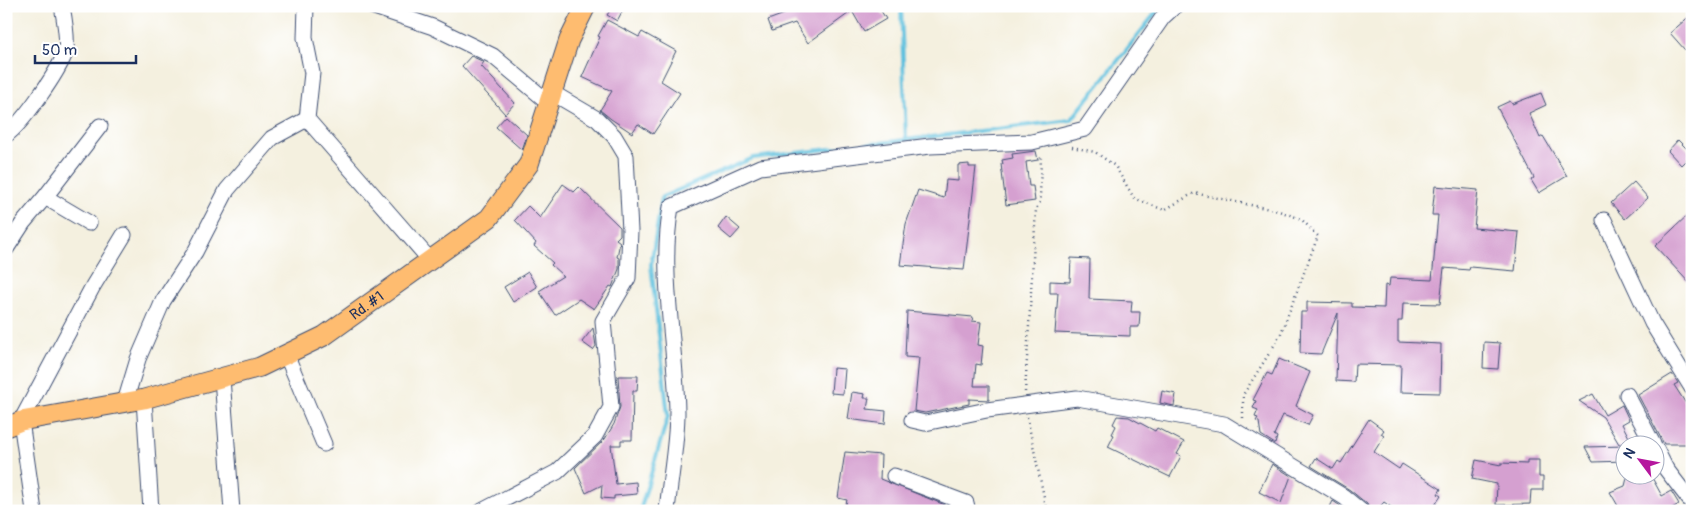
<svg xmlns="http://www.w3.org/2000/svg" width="1698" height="517" viewBox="0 0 1698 517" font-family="Pangolin,sans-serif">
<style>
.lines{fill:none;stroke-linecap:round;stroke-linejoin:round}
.stream{stroke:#60c1de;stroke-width:4}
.building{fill:#d5a0d0}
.minor-casing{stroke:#3c4c71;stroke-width:17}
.major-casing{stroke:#3c4c71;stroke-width:21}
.path{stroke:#3c4c71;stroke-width:2.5;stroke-dasharray:1 4;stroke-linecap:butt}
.minor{stroke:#fff;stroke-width:15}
.major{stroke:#febc70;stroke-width:19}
.labels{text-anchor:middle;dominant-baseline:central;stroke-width:4;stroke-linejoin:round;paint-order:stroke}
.street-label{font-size:15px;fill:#1b2f5e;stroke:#fff}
</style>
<rect width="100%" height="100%" fill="#fff"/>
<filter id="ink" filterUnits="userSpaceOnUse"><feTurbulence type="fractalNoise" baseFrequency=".02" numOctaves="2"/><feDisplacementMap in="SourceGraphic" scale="10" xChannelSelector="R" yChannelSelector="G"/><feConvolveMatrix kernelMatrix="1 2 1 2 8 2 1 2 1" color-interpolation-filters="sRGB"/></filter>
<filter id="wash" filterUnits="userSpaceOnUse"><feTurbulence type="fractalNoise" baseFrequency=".0096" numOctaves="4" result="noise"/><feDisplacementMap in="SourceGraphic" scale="20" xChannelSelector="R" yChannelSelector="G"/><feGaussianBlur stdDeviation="1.12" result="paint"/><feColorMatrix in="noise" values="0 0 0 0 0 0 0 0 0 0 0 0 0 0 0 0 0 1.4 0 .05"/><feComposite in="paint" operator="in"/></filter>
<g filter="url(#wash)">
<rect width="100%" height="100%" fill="#f4f0df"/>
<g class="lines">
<!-- stream -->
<path class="stream" d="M901 6 906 140
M640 511 668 416 651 265 662 197 753 158 1071 120 1161 6"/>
</g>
<g id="blocks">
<!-- building -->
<path class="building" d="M613 6H625L617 21 607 15Z
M782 6H878L886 19 864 32 852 11 808 43 795 23 772 31 768 20 787 13Z
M1692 14V44L1685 50 1670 33Z
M607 20 639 37 642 32 676 51 661 81 680 93 653 134 638 124 632 133 611 119 600 110 612 91 582 77 600 37 598 36Z
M471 56 484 62 481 66 515 103 505 114 462 66Z
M1541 93 1546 105 1529 113 1540 138 1543 136 1567 176 1539 193 1531 180 1534 178 1497 107 1510 101 1512 104Z
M506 116 527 135 522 150 496 127Z
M1678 140 1692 154 1681 165 1668 151Z
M1036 151 1038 160 1026 162 1029 186H1033L1035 201 1006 205 1001 164H1003L1002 160 1013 158 1012 154Z
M969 164V167H976L964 270 900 265 906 224 918 190 944 198 946 180 958 181V165Z
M1634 182 1648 198 1625 219 1611 203Z
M563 184 574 192 579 187 620 227V235L616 239 620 242 617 257 619 258V269L612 287 610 286 594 309 579 299 555 315 539 291 563 276 551 265 553 263 534 246 536 243 515 220 528 206 540 218Z
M1435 186 1478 190 1474 228 1519 232 1515 271 1470 267 1469 270 1444 268 1440 304 1403 303 1402 321H1398V342L1441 344 1440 393 1400 392 1401 365 1355 364 1354 382 1336 381 1338 313 1321 354 1300 353 1301 312H1307V302L1352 303V307L1384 308 1385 285 1389 286 1390 278 1432 280 1438 215H1432Z
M1692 211V286L1655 246Z
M726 217 740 229 731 239 718 228Z
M1071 258 1090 259 1089 299 1132 301 1131 312H1140L1139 327H1130V336L1055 333 1058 293H1050V281L1070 282Z
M528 272 537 287 513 302 504 287Z
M907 311 973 317 972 321 981 322 978 345 983 346 981 365 976 364 974 386H989V400L969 399V404L925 413 914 411 919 358 905 357Z
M593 328 596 346 593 350 582 342Z
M1484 342 1500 343 1498 369 1483 368Z
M1279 359 1310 372 1296 406 1313 415 1308 425 1283 415 1274 435 1277 437 1275 444 1261 435 1259 422 1256 421 1258 418 1255 417 1258 410 1253 408 1256 401 1253 400 1267 373 1272 375Z
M833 368 845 369 843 394 831 393Z
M1672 374 1678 383 1674 385 1692 413V444H1664L1638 395Z
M618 376H638L637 391H633L632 440H621V445H611L616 484 636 482 637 494 614 496V499L601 498 602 485 586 493 575 468 605 439 614 424 620 407Z
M1162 391 1176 394 1174 406 1160 403Z
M852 392 865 394 864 398H869L867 409 886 411 885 424 848 419Z
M1593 394 1605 415 1622 405 1629 420 1622 424 1632 443 1639 438 1643 444H1619L1603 417 1579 401Z
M1117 416 1129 417 1155 431 1157 428 1184 442 1177 454 1181 456 1170 477 1108 447 1114 435 1112 434 1116 426 1113 424Z
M1369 419 1384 430 1381 434 1384 436 1374 452 1399 469 1402 464 1441 489 1438 494 1441 496 1431 511H1397L1384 502 1376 511H1370L1367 504 1350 490 1311 466 1316 458 1333 469 1338 461 1341 463Z
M1626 446V461L1593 462 1585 447Z
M845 452 881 455 880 479 945 505 943 511H844L847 500 838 498Z
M1476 460 1501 465V463L1527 464V460H1539V477H1543V490H1531L1530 504 1496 505 1497 484 1472 479Z
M1272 464 1291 476 1281 503 1259 492Z
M1628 474H1650L1662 496 1671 491 1679 504 1667 511H1621L1610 492 1625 486Z
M1333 501 1339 505 1346 511H1328Z"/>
</g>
</g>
<g filter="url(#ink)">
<use href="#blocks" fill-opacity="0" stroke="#3c4c71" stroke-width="1"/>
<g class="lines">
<defs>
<path id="minor" d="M306 6 305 38 312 73 307 119 430 260
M371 6 433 27 493 56 548 102
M6 135C23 123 58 72 65 53 69 44 64 17 62 6
M1604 220 1652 323 1692 388
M89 223 45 197 100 126
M6 249 23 223 45 197
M286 354 324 444
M222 378 232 511
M1627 395 1653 444
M144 399 151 511
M125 402 138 359 163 301 195 252 227 190 272 138 307 119
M912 420 925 423 987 410 1077 398 1224 424 1344 497 1361 511
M1656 449 1666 469 1689 499H1692
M894 476 966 503 968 511
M34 511 21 421 93 286 124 235
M482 511 557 472 595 436 611 407 603 321 628 278 630 231 626 156 614 136 597 119 551 92
M667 511C670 478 677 444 677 412 676 343 659 275 671 207L760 167 930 146 1032 142 1085 129 1163 17 1175 6"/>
<g id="major">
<path id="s1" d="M6 427 21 421 144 399 260 367 324 336 489 218 529 164 569 40 586 6"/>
</g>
</defs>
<!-- minor casing -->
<use href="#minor" class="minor-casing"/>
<!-- major casing -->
<use href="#major" class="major-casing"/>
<!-- path -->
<path class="path" d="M1072 147 1095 152 1115 166 1134 198 1164 210 1194 193 1279 211 1301 219 1318 236 1280 336 1243 395V419
M1025 392 1036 209 1040 202 1041 154
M1027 417 1047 511"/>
<!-- minor -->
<use href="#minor" class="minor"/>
<!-- major -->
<use href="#major" class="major"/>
</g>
</g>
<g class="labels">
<!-- street labels -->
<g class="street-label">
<text stroke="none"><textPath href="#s1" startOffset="385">Rd. #1</textPath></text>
</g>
</g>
<!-- margin -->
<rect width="1698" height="517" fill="none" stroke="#fff" stroke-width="25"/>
<!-- north arrow -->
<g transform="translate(1640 460) rotate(302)"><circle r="24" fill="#ffffff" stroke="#a4acbf"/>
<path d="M0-4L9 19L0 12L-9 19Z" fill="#b5179e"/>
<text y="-8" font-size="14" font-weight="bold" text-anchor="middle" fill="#1b2f5e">N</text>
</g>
<!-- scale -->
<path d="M35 55v8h101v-8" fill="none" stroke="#1b2f5e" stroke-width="2.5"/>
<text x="42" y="55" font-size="15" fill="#1b2f5e" stroke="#ffffff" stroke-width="4" paint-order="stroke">50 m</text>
</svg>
